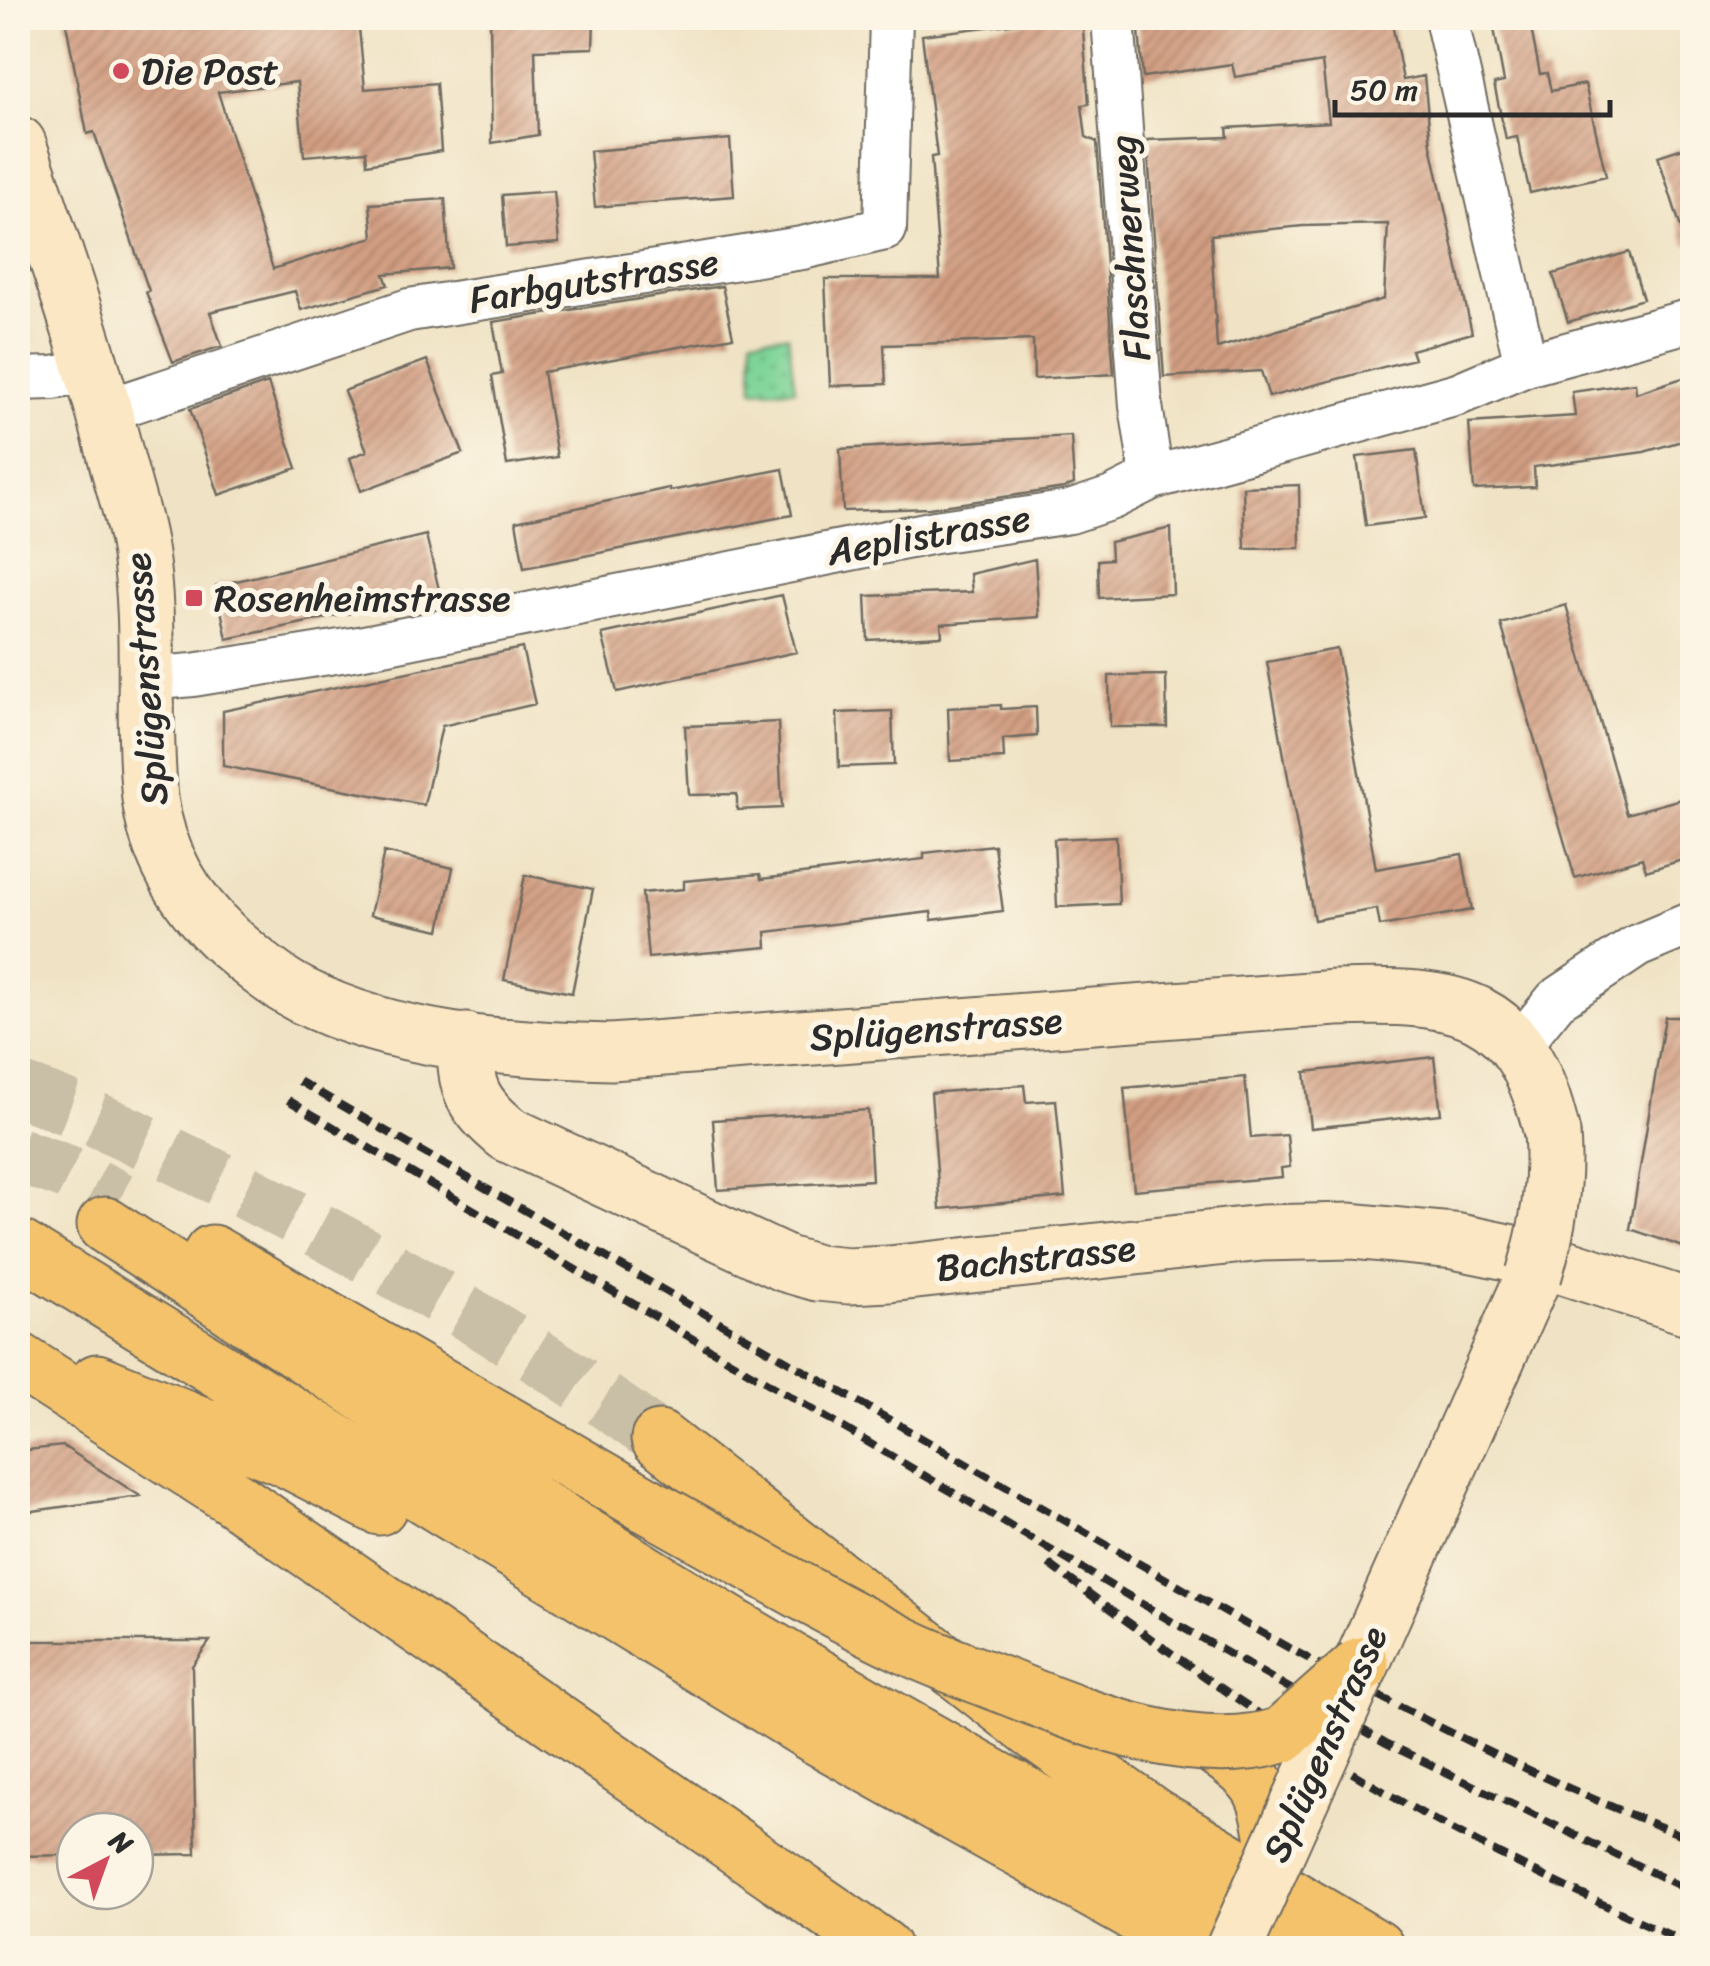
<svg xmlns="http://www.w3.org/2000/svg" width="1710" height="1966" viewBox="0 0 1710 1966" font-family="Sriracha,sans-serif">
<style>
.grass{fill:url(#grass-dots);stroke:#548062;stroke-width:2.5}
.building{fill:url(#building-hatch);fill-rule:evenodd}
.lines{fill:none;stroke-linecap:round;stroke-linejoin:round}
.highway-tunnel{stroke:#c9bea6;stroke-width:55;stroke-dasharray:55 28;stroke-linecap:butt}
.street-casing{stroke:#706b61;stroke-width:46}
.secondary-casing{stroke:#706b61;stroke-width:59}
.highway-casing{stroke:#706b61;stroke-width:59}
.street{stroke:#fff;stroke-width:42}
.secondary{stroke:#fbe7c3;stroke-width:55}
.highway{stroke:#f4c26a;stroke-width:55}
.rail{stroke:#2b2b2b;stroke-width:8;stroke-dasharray:15 8;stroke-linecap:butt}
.secondary-bridge-casing{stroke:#706b61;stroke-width:59;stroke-linecap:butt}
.highway-bridge-casing{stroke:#706b61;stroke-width:59;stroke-linecap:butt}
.secondary-bridge{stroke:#fbe7c3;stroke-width:55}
.highway-bridge{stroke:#f4c26a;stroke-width:55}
.poi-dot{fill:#d1495b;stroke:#fcf5e5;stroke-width:4}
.labels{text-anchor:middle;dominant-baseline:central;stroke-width:10;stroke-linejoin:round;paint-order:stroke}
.poi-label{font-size:38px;fill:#2b2b2b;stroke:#fcf5e5;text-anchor:start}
.street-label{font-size:38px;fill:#2b2b2b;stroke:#fcf5e5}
</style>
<defs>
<pattern id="grass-dots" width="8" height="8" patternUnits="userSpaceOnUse" patternTransform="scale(2.5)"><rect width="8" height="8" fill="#7ed498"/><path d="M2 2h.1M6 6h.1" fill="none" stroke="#6db683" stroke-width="1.8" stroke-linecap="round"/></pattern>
<pattern id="building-hatch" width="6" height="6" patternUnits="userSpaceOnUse" patternTransform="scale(2.5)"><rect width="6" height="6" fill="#d39f83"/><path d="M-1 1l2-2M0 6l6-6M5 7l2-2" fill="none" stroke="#ab826b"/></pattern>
</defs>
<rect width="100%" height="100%" fill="#fcf5e5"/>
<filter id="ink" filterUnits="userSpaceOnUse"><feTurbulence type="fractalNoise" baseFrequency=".01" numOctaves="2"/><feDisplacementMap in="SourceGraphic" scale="20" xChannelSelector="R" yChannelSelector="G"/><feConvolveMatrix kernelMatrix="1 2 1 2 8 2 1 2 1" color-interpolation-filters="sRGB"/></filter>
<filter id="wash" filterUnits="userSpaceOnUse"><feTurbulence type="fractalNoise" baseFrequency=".0048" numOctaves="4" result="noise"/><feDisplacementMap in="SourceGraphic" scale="40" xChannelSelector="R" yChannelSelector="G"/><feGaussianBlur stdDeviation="2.25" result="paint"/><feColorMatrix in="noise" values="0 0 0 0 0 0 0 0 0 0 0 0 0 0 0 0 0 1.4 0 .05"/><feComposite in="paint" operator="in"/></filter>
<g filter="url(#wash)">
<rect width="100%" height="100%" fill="#f0e3c5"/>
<!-- grass -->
<path class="grass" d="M788 335 795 389 753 390 752 338Z"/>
<g id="blocks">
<!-- building -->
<path class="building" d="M65 18H358L365 89 436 83 441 151 367 164 366 151 304 156 297 82 218 92 273 269 373 237 370 204 445 199 450 268 384 274 388 285 301 310 295 291 210 312 222 346 173 362 146 292 149 291 94 132 87 134Z
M490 18H594L593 48 535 50 538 135 492 143Z
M1027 18H1082L1089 104 1082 105 1086 137 1097 142 1114 374 1034 379 1033 340 884 345 886 384 830 386 825 279H940L931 157 937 156 922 35 1027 22Z
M1138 18H1391L1403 80 1424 76 1431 145 1472 333 1411 350 1414 359 1269 397 1261 371 1164 377 1147 140 1228 137 1227 128 1329 122 1322 62 1235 77 1232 64 1143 77ZM1388 224 1384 299 1217 348 1211 235 1303 226Z
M1492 18H1529L1540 74 1547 73 1551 91 1585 84 1606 176 1530 193 1517 137 1506 139 1494 84 1504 82Z
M730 139 734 196 595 207 590 151Z
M1692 145V243L1686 244 1658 156Z
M554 191 559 243 506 247 502 195Z
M1629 252 1643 299 1568 322 1553 274Z
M722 286 733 337 543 372 557 457 507 465 492 376 502 374 493 322Z
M427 360 463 453 361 491 350 458 367 451 344 391Z
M1692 375V438L1644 452 1534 467 1535 487 1474 490 1469 423 1575 416 1572 392 1635 383 1636 393Z
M268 383 297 468 219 495 190 409Z
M1071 436 1074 484 1064 488 929 508 843 511 840 449Z
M1416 450 1425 518 1366 526 1357 457Z
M783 469 792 515 524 568 516 521 669 488 670 491Z
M1299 485 1300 548 1245 549 1243 487Z
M1171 528 1173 594 1099 598 1098 560 1111 559 1110 542Z
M426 535 440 594 227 639 216 586Z
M1035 559 1039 617 941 624 942 636 868 640 866 596 972 592 970 574Z
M782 595 796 652 617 692 602 634Z
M1566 605 1627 814 1692 796V857L1646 871 1642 858 1575 878 1501 624Z
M522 648 535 704 442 726 424 805 223 766V711Z
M1337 649 1376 869 1462 854 1472 910 1380 926 1377 909 1314 920 1267 662Z
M1166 675 1167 727H1110L1109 676Z
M1001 705V709L1036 707 1037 736 1003 739 1004 758 950 761 948 708Z
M892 711 894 765 839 767 837 713Z
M778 722 782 808 737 810V794L689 795 685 726Z
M1116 836 1119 904 1057 907 1054 839Z
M994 845 1003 911 932 920 931 912 766 932 767 947 648 958 642 893 684 889V881L760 874 761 879 924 859V853Z
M384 852 453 868 440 930 370 915Z
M525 875 593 889 572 993 504 980Z
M1665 1017H1692V1250L1630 1229Z
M1434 1057 1441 1114 1311 1128 1305 1072Z
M1245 1077 1251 1138 1287 1135 1290 1167 1281 1168 1282 1177 1134 1190 1124 1088Z
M1024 1085 1026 1102 1056 1100 1065 1197 940 1209 931 1093Z
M868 1110 872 1180 718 1190 713 1120Z
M63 1446 100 1470 140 1496 18 1513V1451Z
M18 1641H210L192 1666 196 1854 135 1855V1831H75V1855L18 1856Z"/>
</g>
</g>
<g filter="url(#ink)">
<use href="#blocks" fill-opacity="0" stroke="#706b61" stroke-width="2.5"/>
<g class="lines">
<!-- highway-tunnel -->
<path class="highway-tunnel" d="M18 1089C104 1119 185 1161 267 1203 403 1273 535 1349 659 1439
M18 1155 66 1172 120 1199"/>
<defs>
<path id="street" d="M1113 18 1141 406 1152 478
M1446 18 1526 365
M18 379 53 378 94 371
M105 411 409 310 802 248 885 229 891 18
M147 679 193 675 359 648 935 532 1070 512 1112 498 1152 478 1458 394 1526 365 1692 320
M1518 1047 1556 1000 1637 946 1692 923"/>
<path id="secondary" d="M18 144C54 249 90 353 117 461 124 488 133 515 138 542 153 626 141 714 150 798 157 855 187 903 228 941 251 961 274 981 301 995 395 1043 508 1049 611 1052L1336 998C1458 994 1522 1001 1552 1134
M466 1041C463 1087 473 1106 508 1134L786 1264 817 1273 849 1276 889 1274 1262 1233 1351 1231 1454 1241 1537 1258 1692 1308
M1361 1665 1534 1275"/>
<path id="highway" d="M105 1225C314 1361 522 1500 736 1628 923 1740 1113 1844 1303 1948
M18 1247 816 1736 1196 1948
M212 1253 647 1505
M18 1360 229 1495 883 1948
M97 1382 286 1459 379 1507
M659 1439 1032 1730 1155 1817 1376 1948
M1211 1744C1265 1783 1266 1787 1276 1853"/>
</defs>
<!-- street casing -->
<use href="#street" class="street-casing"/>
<!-- secondary casing -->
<use href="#secondary" class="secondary-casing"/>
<!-- highway casing -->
<use href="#highway" class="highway-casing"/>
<!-- street -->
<use href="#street" class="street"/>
<!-- secondary -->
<use href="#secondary" class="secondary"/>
<!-- highway -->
<use href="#highway" class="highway"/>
<!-- rail -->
<path class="rail" d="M299 1081C534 1216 770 1351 1005 1486 1228 1615 1451 1747 1692 1839
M288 1100 1171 1621 1386 1743 1692 1892
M1049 1564C1153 1641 1259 1718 1371 1784 1474 1845 1583 1896 1692 1945"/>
<defs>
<path id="secondary-bridge" d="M1534 1275C1548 1228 1556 1183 1552 1134
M1234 1948 1361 1665"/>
<path id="highway-bridge" d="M647 1505C731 1551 815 1602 902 1644 938 1662 978 1675 1015 1690 1093 1721 1199 1762 1282 1735L1361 1665"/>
</defs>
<!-- secondary-bridge casing -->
<use href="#secondary-bridge" class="secondary-bridge-casing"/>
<!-- highway-bridge casing -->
<use href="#highway-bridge" class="highway-bridge-casing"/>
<!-- secondary-bridge -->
<use href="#secondary-bridge" class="secondary-bridge"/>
<!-- highway-bridge -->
<use href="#highway-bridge" class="highway-bridge"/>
</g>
</g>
<!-- markers -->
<g class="poi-dot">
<circle cx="121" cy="71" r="10"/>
<rect x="184" y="588" width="20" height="20" rx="5"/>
</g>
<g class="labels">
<!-- poi labels -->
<g class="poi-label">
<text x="141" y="71">Die Post</text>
<text x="214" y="598">Rosenheimstrasse</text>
</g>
<!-- street labels -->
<g class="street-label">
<text transform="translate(1130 248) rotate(-94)">Flaschnerweg</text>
<text transform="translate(594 281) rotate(-9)">Farbgutstrasse</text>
<text transform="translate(929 535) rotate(-10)">Aeplistrasse</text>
<text transform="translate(146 679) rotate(-94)">Splügenstrasse</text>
<text transform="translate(936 1029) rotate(-4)">Splügenstrasse</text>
<text transform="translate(1036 1258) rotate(-6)">Bachstrasse</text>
<text transform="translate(1325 1744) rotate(-66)">Splügenstrasse</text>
</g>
</g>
<!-- margin -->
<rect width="1710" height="1966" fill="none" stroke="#fcf5e5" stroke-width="60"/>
<!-- north arrow -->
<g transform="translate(105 1861) rotate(41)"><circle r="48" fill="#fcf5e5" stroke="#a8a49b" stroke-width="2.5"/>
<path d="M0-8L18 38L0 25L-18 38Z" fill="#d1495b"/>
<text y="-15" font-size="28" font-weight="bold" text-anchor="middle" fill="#2b2b2b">N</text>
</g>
<!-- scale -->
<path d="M1335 100v15h275v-15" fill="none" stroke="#2b2b2b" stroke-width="5"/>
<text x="1350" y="100" font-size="30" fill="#2b2b2b" stroke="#fcf5e5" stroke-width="8" paint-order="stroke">50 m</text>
</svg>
